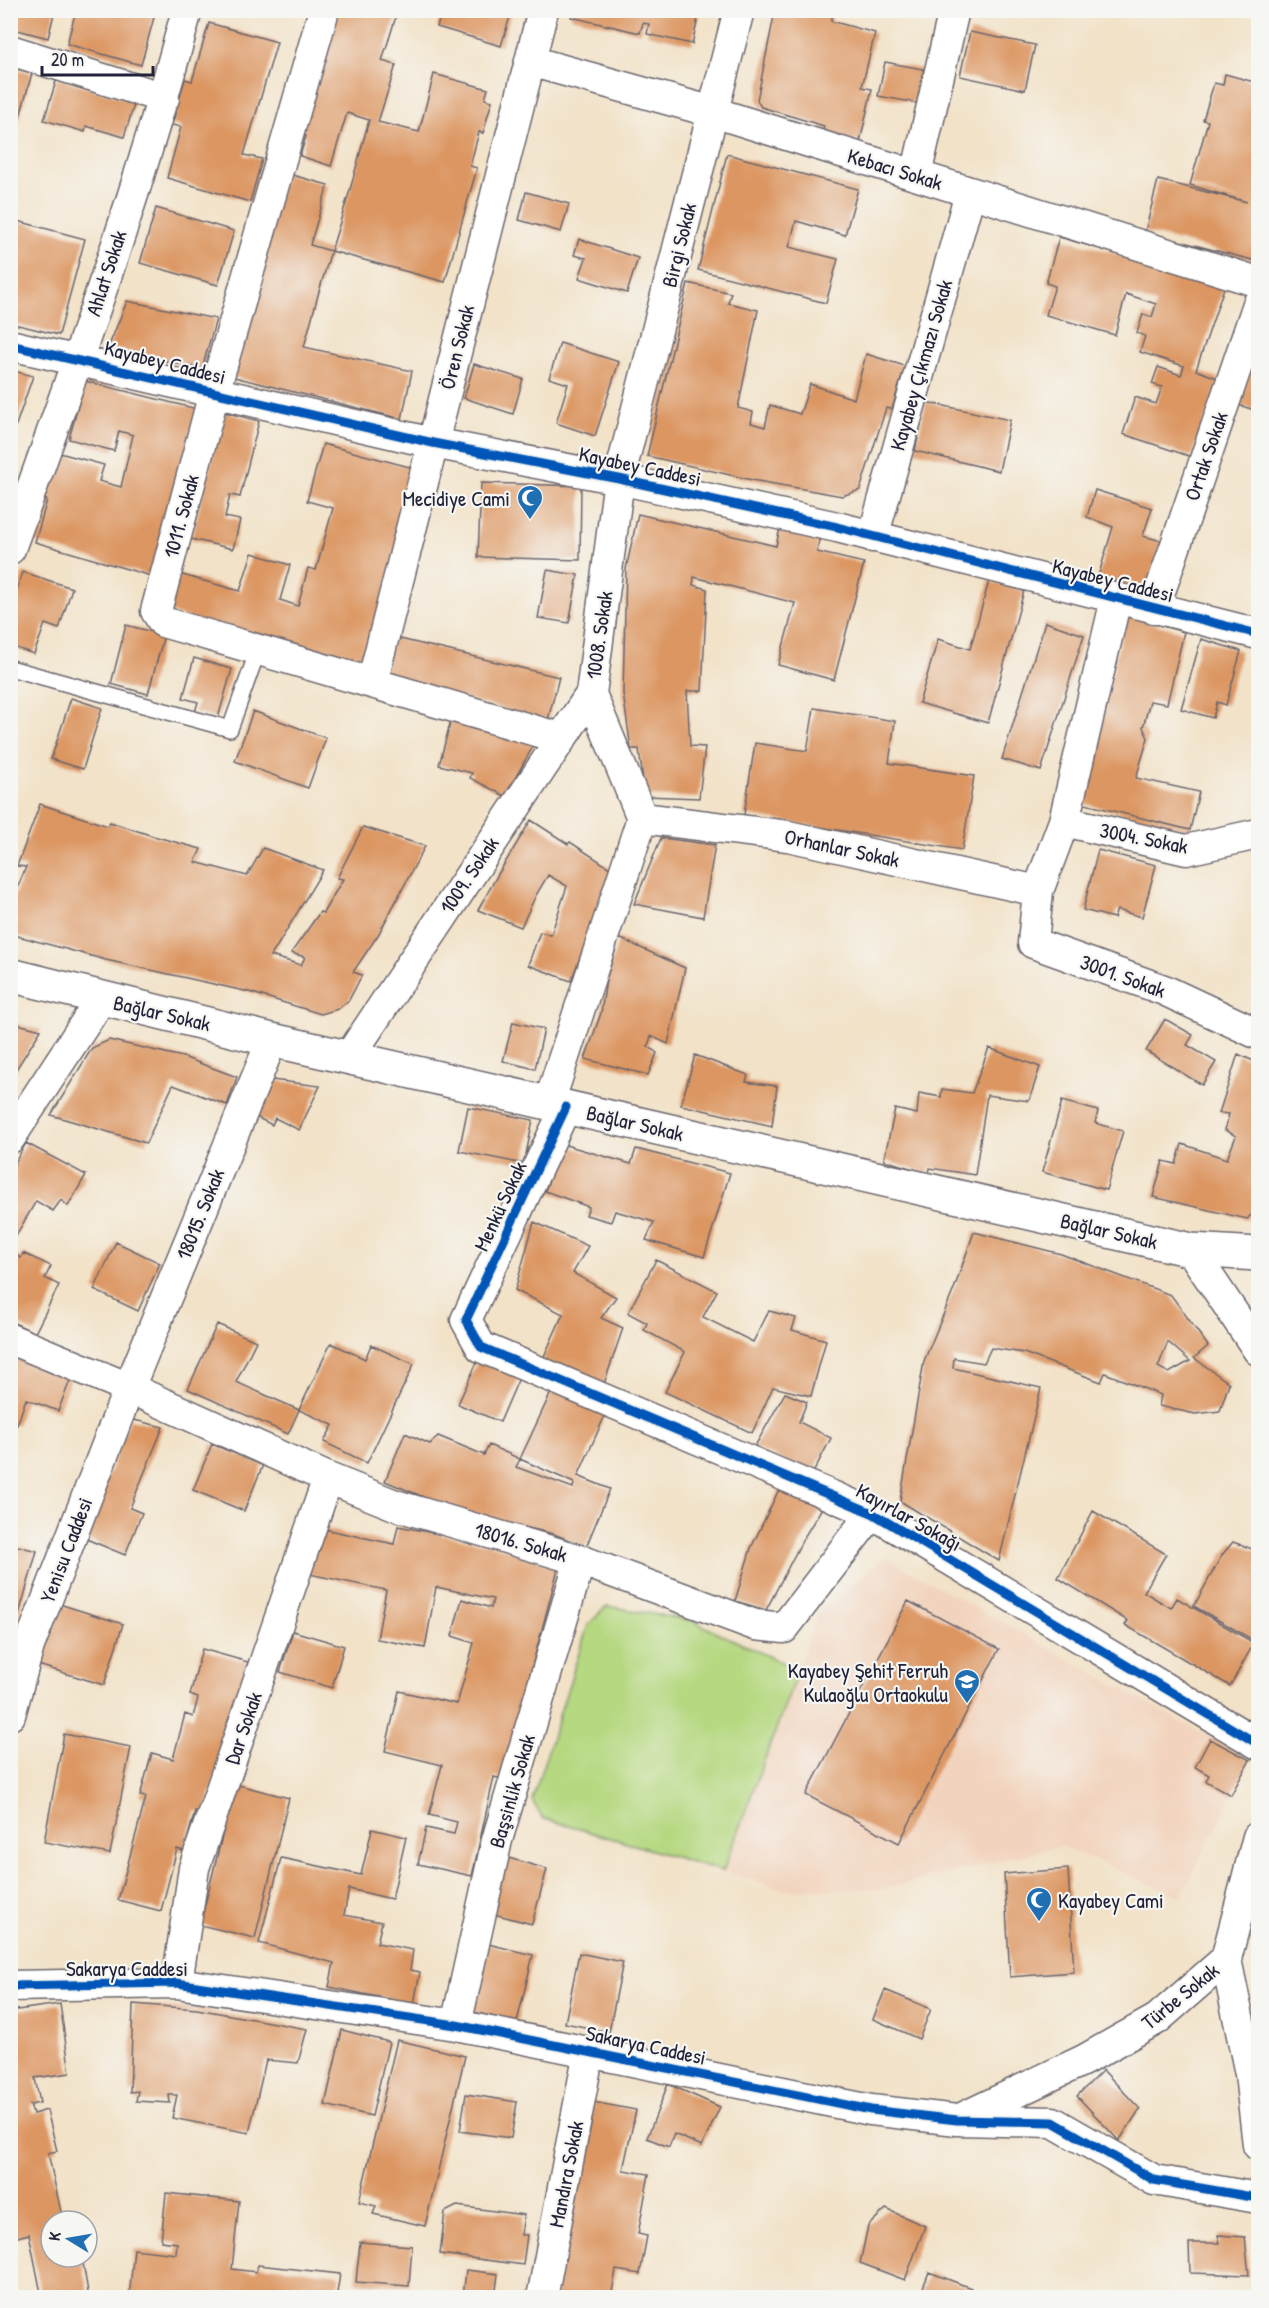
<svg xmlns="http://www.w3.org/2000/svg" width="1269" height="2308" viewBox="0 0 1269 2308" font-family="'Patrick Hand',sans-serif">
<style>
.built{fill:#f2d4be}
.green{fill:#b6d881;stroke:#6c7d5e;stroke-width:1.5}
.building{fill:#dc9662;fill-rule:evenodd}
.lines{fill:none;stroke-linecap:round;stroke-linejoin:round}
.lane-casing{stroke:#6b656c;stroke-width:18}
.street-casing{stroke:#6b656c;stroke-width:33}
.secondary-casing{stroke:#6b656c;stroke-width:36}
.lane{stroke:#fff;stroke-width:15}
.street{stroke:#fff;stroke-width:30}
.secondary{stroke:#fff;stroke-width:33}
.cycleway-casing{stroke:#f6f6f2;stroke-width:13}
.cycleway{stroke:#0057b8;stroke-width:9}
.labels{text-anchor:middle;dominant-baseline:central;stroke-width:4.5;stroke-linejoin:round;paint-order:stroke}
.street-label{font-size:21px;fill:#22223b;stroke:#f6f6f2}
.poi-label{font-size:21px;fill:#22223b;stroke:#f6f6f2;text-anchor:end}
</style>
<rect width="100%" height="100%" fill="#f6f6f2"/>
<filter id="ink" filterUnits="userSpaceOnUse"><feTurbulence type="fractalNoise" baseFrequency=".0167" numOctaves="2"/><feDisplacementMap in="SourceGraphic" scale="12" xChannelSelector="R" yChannelSelector="G"/><feConvolveMatrix kernelMatrix="1 2 1 2 8 2 1 2 1" color-interpolation-filters="sRGB"/></filter>
<filter id="wash" filterUnits="userSpaceOnUse"><feTurbulence type="fractalNoise" baseFrequency=".008" numOctaves="4" result="noise"/><feDisplacementMap in="SourceGraphic" scale="24" xChannelSelector="R" yChannelSelector="G"/><feGaussianBlur stdDeviation="1.35" result="paint"/><feColorMatrix in="noise" values="0 0 0 0 0 0 0 0 0 0 0 0 0 0 0 0 0 1.4 0 .05"/><feComposite in="paint" operator="in"/></filter>
<g filter="url(#wash)">
<rect width="100%" height="100%" fill="#f2e2c8"/>
<!-- built -->
<path class="built" d="M885 1557 1250 1760 1181 1897 1061 1846 883 1889 786 1890 723 1871 818 1613Z"/>
<!-- green -->
<path class="green" d="M607 1606 693 1621 798 1670 723 1871 542 1818 532 1800 588 1625Z"/>
<g id="blocks">
<!-- building -->
<path class="building" d="M10 10H55L48 38 10 28Z
M76 10H156L141 65 67 44Z
M335 10H398L382 61 396 65 378 122 419 132 434 74 488 89 485 99 492 101 483 133 479 132 470 166 477 168 445 282 331 251 318 295 304 347 412 371 402 419 230 376 285 173 328 185 310 245 331 251 350 190 369 120 347 113 331 166 300 156 306 136 296 133Z
M442 10H512L501 46 437 27Z
M573 10H700L692 44 647 34 649 24 643 23 640 33 571 17Z
M834 10 831 21 875 33 862 87 872 89 860 142 822 134 824 126 761 107 757 100 775 11Z
M209 23 277 42 244 155 262 159 250 202 167 178 181 127 172 125 185 79 192 81Z
M970 32 1035 45 1025 90 960 76Z
M885 62 928 70 922 104 878 96Z
M10 67 32 73 19 120 10 118Z
M1225 74 1258 83V251L1256 261 1145 232 1158 180 1247 202 1190 185 1208 121 1203 120 1214 83 1223 85Z
M57 78 135 102 124 137 86 126 85 132 44 120Z
M727 154 858 189 845 235 796 221 789 247 838 259 826 303 698 270Z
M526 192 569 204 561 232 519 220Z
M156 208 234 231 218 285 140 263Z
M10 219 85 239 59 335 10 323Z
M1059 237 1225 285 1196 370 1220 379 1192 457 1123 434 1135 397 1156 404 1162 387 1152 384 1158 367 1181 375 1184 366 1140 352 1145 336 1137 333 1143 314 1152 317 1156 304 1126 294 1115 335 1046 315 1055 286 1046 283Z
M579 239 638 258 627 293 579 278 586 258 574 255Z
M688 283 731 293 728 303 758 310 738 408 753 412 751 423 765 427 770 405 800 414 810 384 854 399 866 354 905 366 892 409 886 408 860 490 842 496 752 480 647 456Z
M127 301 216 319 202 369 108 348Z
M560 343 619 362 595 436 556 423 568 384 549 378Z
M1258 346V411L1238 405Z
M474 364 523 379 513 414 464 398Z
M10 370 33 376 16 425 10 423Z
M85 381 197 409 151 576 35 542 47 500 43 499 56 452 104 465 99 481 121 487 133 435 119 431 114 451 69 439Z
M926 402 1010 420 999 471 915 451Z
M224 412 259 421 240 497 230 495 225 517 240 520 233 549 191 539Z
M323 444 417 469 365 668 168 612 179 574 240 591 252 553 290 565 280 600 298 606 308 568 316 570 333 508 307 501Z
M481 483 581 486 580 560 478 557Z
M1095 490 1152 508 1143 536 1162 541 1147 591 1098 577 1113 527 1087 517Z
M638 514 776 546 780 528 820 536 817 552 864 563 834 680 778 665 795 603 694 577 693 585 707 589 702 691H687L690 746 705 747 699 798 645 796 639 749H631L623 693 626 569Z
M547 570 578 575 569 623 538 618Z
M23 572 72 588 59 629 45 624 34 654 10 646V609Z
M989 581 1024 591 988 723 919 703 938 639 970 649Z
M1126 616 1184 632 1167 704 1150 701 1143 727 1148 738 1136 778 1199 792 1190 830 1081 803Z
M1045 622 1084 635 1041 771 1002 759Z
M126 625 164 635 148 694 111 684Z
M392 637 559 677 548 720 381 679Z
M1201 639 1241 651 1226 705 1217 702 1213 718 1181 709Z
M194 658 232 669 218 718 195 712 198 702 183 698Z
M71 698 102 708 83 769 51 759Z
M814 708 895 721 889 763 974 776 962 850 744 815 755 743 807 751Z
M253 711 326 738 308 788 235 761Z
M451 720 536 741 505 796 470 778 472 773 439 765Z
M40 804 108 826 110 822 153 836 201 849 195 862 247 876 263 848 323 870 271 956 301 965 305 957 291 953 320 912 323 913 343 879 337 878 363 827 425 846 378 935 353 972 362 975 349 1000 338 1009 321 1014 249 992 106 960 10 934V906L26 867 17 866Z
M531 820 568 844 570 842 613 870 571 981 528 965 540 932 551 935 567 886 548 875 536 895 521 927 478 910 497 876Z
M661 838 715 845 703 917 634 904Z
M1098 850 1156 865 1142 917 1117 910 1114 918 1083 910Z
M619 938 685 968 668 1044 651 1036 648 1046 657 1053 648 1075 585 1059 601 1013 606 980Z
M1165 1019 1193 1035 1187 1045 1216 1062 1202 1085 1146 1051Z
M10 1022 41 1030 10 1079Z
M513 1022 544 1029 535 1069 503 1061Z
M109 1040 183 1057 237 1077 227 1105 173 1085 146 1143 51 1115 92 1048Z
M989 1048 1040 1067 1029 1101 987 1095 975 1175 930 1168 929 1174 884 1160 895 1109 917 1114 919 1093 941 1097 942 1089 972 1093Z
M1238 1054 1258 1063V1201L1255 1211 1247 1219 1153 1197 1163 1161 1176 1164 1182 1144 1227 1159 1236 1136 1225 1130 1229 1114 1219 1113Z
M695 1055 748 1075 746 1082 777 1086 772 1126 681 1105Z
M272 1080 320 1086 299 1130 275 1118 272 1125 256 1117Z
M1062 1101 1098 1111 1095 1123 1123 1131 1106 1190 1042 1172Z
M468 1107 533 1120 524 1164 459 1151Z
M26 1143 86 1175 68 1206 61 1200 53 1211 36 1201 10 1246V1172Z
M562 1144 631 1164 636 1149 730 1173 704 1257 646 1240 654 1222 615 1211 611 1222 586 1215 589 1207 545 1191Z
M534 1222 588 1246 573 1273 616 1297 601 1318 623 1328 603 1387 541 1363 563 1314 515 1290Z
M974 1232 1061 1254 1171 1295 1208 1346 1194 1358 1229 1383 1220 1411 1195 1414 1159 1406 1161 1395 1105 1373 1101 1382 1024 1353 991 1348 984 1363 954 1358 953 1368 1041 1388 999 1561 900 1501 924 1361 954 1289ZM1168 1342 1190 1361 1169 1373 1158 1367Z
M116 1242 160 1263 138 1311 94 1290Z
M10 1253 21 1258 23 1253 51 1266 45 1278 59 1285 35 1333 10 1321Z
M656 1260 717 1291 703 1317 753 1342 769 1311 796 1318 792 1330 826 1340 811 1396 773 1387 752 1433 665 1392 685 1352 644 1330 647 1323 628 1313Z
M217 1324 256 1341 236 1382 299 1410 288 1434 188 1389Z
M331 1343 365 1359 371 1345 414 1364 367 1463 324 1442 333 1425 299 1410Z
M10 1355 71 1378 58 1411 26 1399 17 1425 10 1423Z
M478 1360 519 1378 500 1422 458 1404Z
M553 1388 606 1413 578 1476 610 1489 586 1547 554 1534 460 1512 385 1481 405 1433 430 1444 438 1436 484 1455 489 1445 520 1459 516 1467 573 1488 574 1483 520 1459Z
M785 1393 807 1402 799 1422 831 1438 813 1473 754 1448Z
M130 1419 163 1427 130 1508 142 1513 125 1555 84 1538Z
M212 1444 263 1465 244 1511 193 1490Z
M781 1485 822 1508 803 1539 766 1610 735 1601 751 1548Z
M1093 1511 1166 1554 1144 1592 1171 1608 1177 1598 1254 1643 1230 1686 1125 1625 1128 1621 1058 1578Z
M398 1526 488 1544 528 1555 558 1569 502 1779 494 1777 472 1876 418 1864 426 1828 454 1834 457 1822 429 1815 442 1765 385 1751 399 1691 457 1704 474 1643 452 1636 462 1599 491 1608 493 1599 436 1587 425 1648 377 1639 386 1590 309 1574 319 1528 394 1544Z
M1233 1542 1258 1551V1643L1194 1606 1222 1555Z
M10 1544 37 1551 11 1642H10Z
M908 1601 999 1649 899 1843 806 1795Z
M56 1603 123 1624 104 1685 38 1665Z
M293 1631 344 1646 332 1688 280 1672Z
M202 1649 248 1662 205 1814 195 1811 184 1851 177 1849 161 1911 118 1900 146 1797 140 1796 152 1753 173 1759 185 1714 193 1717 198 1698 190 1695Z
M64 1734 131 1747 110 1854 44 1842Z
M1210 1739 1250 1760 1231 1795 1206 1781 1209 1775 1195 1767Z
M235 1784 289 1798 255 1938 200 1925Z
M372 1829 406 1837 392 1899 349 1889 344 1915 382 1922 377 1943 413 1950 410 1970 420 1972 414 2004 329 1987 334 1963 259 1943 281 1858 361 1875Z
M505 1857 547 1869 532 1924 490 1913Z
M1068 1869 1074 1972 1010 1977 1004 1874Z
M484 1943 533 1955 517 2022 468 2011Z
M579 1953 623 1962 609 2032 565 2023Z
M885 1990 931 2009 919 2039 873 2019Z
M60 2004 70 2073 35 2078 40 2103 30 2105 33 2114 47 2110 57 2151 48 2153 63 2221H51V2257H82L89 2298H42L29 2234 10 2239V2011Z
M133 2004 197 2009 307 2029 298 2063 266 2060 249 2133 172 2118 177 2095H169L170 2103 136 2101 138 2091 130 2092Z
M342 2030 389 2042 372 2116 325 2105Z
M397 2040 465 2056 425 2226 373 2214 376 2206 359 2202Z
M1103 2070 1140 2109 1119 2141 1077 2096Z
M668 2084 720 2107 702 2146 674 2134 669 2147 647 2138Z
M466 2094 517 2102 511 2138 460 2131Z
M593 2102 636 2110 623 2170 649 2174 638 2234 647 2236 640 2274 616 2270 611 2298H555Z
M166 2193 239 2201 232 2269 256 2272 258 2265 340 2274 337 2293 366 2298H129L134 2249 176 2254 177 2243 161 2241Z
M457 2206 524 2215 521 2235H527L523 2265 440 2254 445 2212Z
M886 2209 925 2226 905 2280 860 2263 868 2226Z
M1218 2235 1245 2237 1249 2275 1190 2273 1189 2243H1220Z
M360 2242 412 2246 409 2286 356 2282Z
M466 2270 498 2274 495 2298H463Z
M929 2272 971 2288 967 2298H919Z"/>
</g>
</g>
<g filter="url(#ink)">
<use href="#blocks" fill-opacity="0" stroke="#6b656c" stroke-width="1.5"/>
<g class="lines">
<defs>
<path id="lane" d="M10 668 230 729 258 650"/>
<path id="street" d="M324 10 214 393 156 611 163 622 560 738
M10 50 164 98
M530 61 713 112 1258 282
M916 175 954 10
M10 345 433 443 619 479 837 527 1258 634
M873 537 970 193
M10 549C74 371 139 193 187 10
M1154 609 1258 304
M372 683 543 10
M642 818 591 694 619 479 739 10
M1064 821 1186 850 1258 834
M1038 891 1033 943 1164 990 1258 1034
M349 1057 591 694
M549 1103 642 818 788 836 1038 891 1064 821 1116 599
M566 1107 466 1320 481 1347 872 1513 1258 1744
M10 1138 101 999
M1191 1250 1258 1350
M10 1339 129 1388 328 1478 395 1505 580 1560 755 1625 784 1628 872 1513
M10 1715 29 1646 129 1388 272 1040
M1226 1959 1250 2074 1258 2145
M177 1983 194 1868 328 1478
M10 1986 177 1983 456 2025 871 2110 957 2120 1053 2122 1154 2180 1258 2198
M456 2025 497 1840 580 1560
M962 2118 1084 2060 1157 2019 1226 1959 1258 1837
M542 2298 589 2051"/>
<path id="secondary" d="M10 975 272 1040 1191 1250 1258 1254"/>
</defs>
<!-- lane casing -->
<use href="#lane" class="lane-casing"/>
<!-- street casing -->
<use href="#street" class="street-casing"/>
<!-- secondary casing -->
<use href="#secondary" class="secondary-casing"/>
<!-- lane -->
<use href="#lane" class="lane"/>
<!-- street -->
<use href="#street" class="street"/>
<!-- secondary -->
<use href="#secondary" class="secondary"/>
<defs>
<path id="cycleway" d="M10 345 433 443 619 479 837 527 1258 634
M566 1107 466 1320 481 1347 872 1513 1258 1744
M10 1986 177 1983 456 2025 871 2110 957 2120 1053 2122 1154 2180 1258 2198"/>
</defs>
<!-- cycleway casing -->
<use href="#cycleway" class="cycleway-casing"/>
<!-- cycleway -->
<use href="#cycleway" class="cycleway"/>
</g>
</g>
<!-- icons -->
<defs>
<symbol id="mosque-pin" viewBox="-11 -11 22 30"><path d="M0 17L-7.5 6A9.5 9.5 0 1 1 7.5 6Z" fill="#1f6fb2" stroke="#f6f6f2"/><path d="M3.5-4.9A6 6 0 1 0 3.5 4.9A5 5 0 1 1 3.5-4.9Z" fill="#fff"/></symbol>
<symbol id="school-pin" viewBox="-11 -11 22 30"><path d="M0 17L-7.5 6A9.5 9.5 0 1 1 7.5 6Z" fill="#1f6fb2" stroke="#f6f6f2"/><path d="M0-5L7-2L0 1L-7-2ZM-4 1L0 2.5L4 1V4Q0 6-4 4Z" fill="#fff"/></symbol>
</defs>
<g fill-rule="evenodd">
<use href="#mosque-pin" x="515" y="483" width="30" height="40"/>
<use href="#school-pin" x="952" y="1667" width="30" height="40"/>
<use href="#mosque-pin" x="1024" y="1885" width="30" height="40"/>
</g>
<g class="labels">
<!-- street labels -->
<g class="street-label">
<text transform="translate(895 169) rotate(17)">Kebacı Sokak</text>
<text transform="translate(679 245) rotate(-76)">Birgi Sokak</text>
<text transform="translate(106 273) rotate(-72)">Ahlat Sokak</text>
<text transform="translate(457 347) rotate(-76)">Ören Sokak</text>
<text transform="translate(165 362) rotate(14)">Kayabey Caddesi</text>
<text transform="translate(921 365) rotate(-74)">Kayabey Çıkmazı Sokak</text>
<text transform="translate(1206 456) rotate(-71)">Ortak Sokak</text>
<text transform="translate(640 466) rotate(12)">Kayabey Caddesi</text>
<text transform="translate(181 516) rotate(-75)">1011. Sokak</text>
<text transform="translate(1113 580) rotate(14)">Kayabey Caddesi</text>
<text transform="translate(599 635) rotate(-82)">1008. Sokak</text>
<text transform="translate(1144 838) rotate(11)">3004. Sokak</text>
<text transform="translate(842 848) rotate(12)">Orhanlar Sokak</text>
<text transform="translate(469 875) rotate(-56)">1009. Sokak</text>
<text transform="translate(1123 976) rotate(20)">3001. Sokak</text>
<text transform="translate(162 1013) rotate(13)">Bağlar Sokak</text>
<text transform="translate(635 1123) rotate(13)">Bağlar Sokak</text>
<text transform="translate(500 1206) rotate(-65)">Menkü Sokak</text>
<text transform="translate(200 1214) rotate(-68)">18015. Sokak</text>
<text transform="translate(1109 1231) rotate(13)">Bağlar Sokak</text>
<text transform="translate(909 1517) rotate(29)">Kayırlar Sokağı</text>
<text transform="translate(521 1542) rotate(16)">18016. Sokak</text>
<text transform="translate(66 1550) rotate(-69)">Yenisu Caddesi</text>
<text transform="translate(243 1728) rotate(-71)">Dar Sokak</text>
<text transform="translate(512 1791) rotate(-74)">Başsinlik Sokak</text>
<text x="127" y="1968">Sakarya Caddesi</text>
<text transform="translate(1180 1996) rotate(-39)">Türbe Sokak</text>
<text transform="translate(646 2045) rotate(12)">Sakarya Caddesi</text>
<text transform="translate(566 2174) rotate(-79)">Mandıra Sokak</text>
</g>
<!-- poi labels -->
<g class="poi-label">
<text x="510" y="498">Mecidiye Cami</text>
<text x="948" y="1670">Kayabey Şehit Ferruh<tspan x="948" dy="24">Kulaoğlu Ortaokulu</tspan></text>
<text x="1058" y="1900" text-anchor="start">Kayabey Cami</text>
</g>
</g>
<!-- margin -->
<rect width="1269" height="2308" fill="none" stroke="#f6f6f2" stroke-width="36"/>
<!-- north arrow -->
<g transform="translate(69 2239) rotate(281)"><circle r="28" fill="#f6f6f2" stroke="#a1a1a9" stroke-width="1.5"/>
<path d="M0-4.5L10 22L0 15L-10 22Z" fill="#1f6fb2"/>
<text y="-9" font-size="16" font-weight="bold" text-anchor="middle" fill="#22223b">K</text>
</g>
<!-- scale -->
<path d="M42 66v9h111v-9" fill="none" stroke="#22223b" stroke-width="3"/>
<text x="51" y="66" font-size="18" fill="#22223b" stroke="#f6f6f2" stroke-width="4.5" paint-order="stroke">20 m</text>
</svg>
